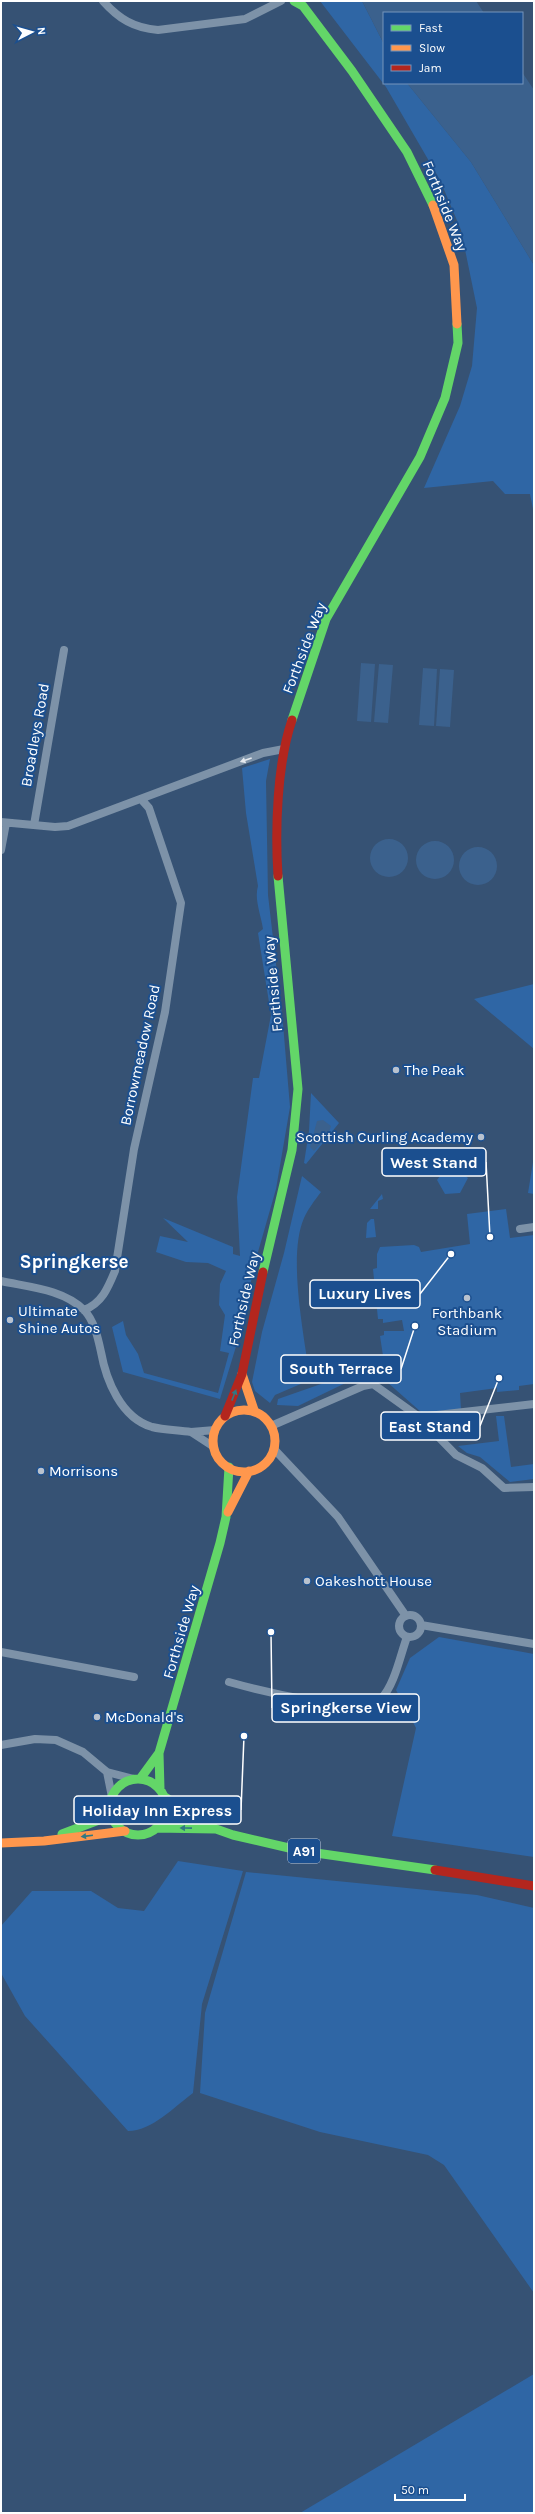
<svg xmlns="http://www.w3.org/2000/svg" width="535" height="2514" viewBox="0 0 535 2514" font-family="Karla,sans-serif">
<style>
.green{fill:#2f66a5}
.water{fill:#3b618d}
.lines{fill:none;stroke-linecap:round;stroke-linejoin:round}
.street{stroke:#7d92a8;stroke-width:8}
.fast{stroke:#63d668;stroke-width:9}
.slow{stroke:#ff974d;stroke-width:9}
.jam{stroke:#b3261e;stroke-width:9}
.oneway{fill:#e5e9ee}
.oneway2{fill:#317883}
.poi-dot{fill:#b9c2ce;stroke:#1b4f8f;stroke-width:1.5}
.labels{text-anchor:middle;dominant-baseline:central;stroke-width:4;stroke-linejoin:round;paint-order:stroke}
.shield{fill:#1b4f8f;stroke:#bbcadd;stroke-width:1}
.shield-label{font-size:14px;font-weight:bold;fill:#fff}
.street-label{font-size:15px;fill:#fff;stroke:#1b4f8f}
.poi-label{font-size:15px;fill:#fff;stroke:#1b4f8f;text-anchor:start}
.district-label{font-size:19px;font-weight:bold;fill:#fff;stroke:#1b4f8f}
.leader{fill:none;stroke:#fff;stroke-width:1.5}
.callout-dot{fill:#fff;stroke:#1b4f8f;stroke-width:1.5}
.callout{fill:#1b4f8f;stroke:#fff;stroke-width:1.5}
.callout-label{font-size:16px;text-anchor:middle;font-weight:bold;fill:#fff}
</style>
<rect width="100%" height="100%" fill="#365274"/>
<!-- green -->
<path class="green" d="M320 1H362L384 44V83H407L471 162 534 265V514L530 494H505L493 481 424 488 460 406 472 366 477 308 461 230 440 180 386 87Z
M270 759 266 781 268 895 283 1024 290 1107 276 1189 256 1259 238 1340 220 1399 123 1372 112 1327 123 1321 126 1335 138 1354 144 1373 218 1393 229 1353 220 1351 225 1315 219 1305 220 1284 226 1271 208 1263 186 1262 156 1252 160 1236 188 1242 163 1218 233 1247V1254L240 1256 237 1197 253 1078H259L271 1015 258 933 263 929C261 915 254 899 258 886L246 813 242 768Z
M534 984V1049L474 999Z
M311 1093 339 1123 306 1164 304 1163 309 1131Z
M534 1156V1194L528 1193Z
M453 1165 468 1178 460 1193 445 1194 437 1180 446 1168 449 1169Z
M302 1176 321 1192C315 1200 308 1209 304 1218 287 1257 305 1338 310 1380L275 1395 270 1403 255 1391 252 1382 262 1332 284 1253Z
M382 1194 383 1199 378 1201V1209H370Z
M506 1209 510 1238 534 1235V1384L519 1386V1390L497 1392V1388L460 1393 461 1410 421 1412 387 1382 380 1336 384 1335V1331H404L402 1320 383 1323V1319H378L373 1269 377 1268V1254L380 1247 414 1245 419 1247 421 1252 470 1244 467 1214Z
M371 1219H374L376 1237 366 1238 367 1223Z
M364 1369 360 1376 298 1406 277 1405 278 1399Z
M496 1416H504L511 1467 534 1464V1479L510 1482 480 1457 467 1453 458 1446 499 1441Z
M439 1637 534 1654V1857L392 1836 416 1728 396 1690 410 1658Z
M178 1861 243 1871 202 2004 193 2093C174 2107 152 2131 128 2131L25 2016 1 1973V1926L32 1891H91L118 1908 144 1911Z
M246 1872 477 1895 534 1908V2293L444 2165 428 2155 320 2132 200 2093 205 2013Z
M534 2374V2513H300Z"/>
<!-- water -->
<path class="water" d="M362 1H476L484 13H384V44Z
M522 72 534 90V265L471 162 407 83H522Z
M361 663 375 664 371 722 357 721Z
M379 664 393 665 388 723 374 722Z
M423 668 437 669 434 726 419 725Z
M440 669 454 670 450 727 436 726Z
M370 858a19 19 0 1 1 38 0a19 19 0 1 1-38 0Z
M416 860a19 19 0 1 1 38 0a19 19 0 1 1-38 0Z
M459 866a19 19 0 1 1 38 0a19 19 0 1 1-38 0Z
M323 1120 331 1126 328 1135 314 1151 310 1147 317 1121Z"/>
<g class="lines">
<!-- street -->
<path class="street" d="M103 1C119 19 134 28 158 30L245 19 281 1
M1 822 55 827 68 826 263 753 284 749
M34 825 64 650
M1 850 6 823
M520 1229 534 1227
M1 1281C28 1287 63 1289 84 1310 94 1320 98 1338 101 1352 106 1380 121 1418 152 1427 164 1430 178 1430 191 1432
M84 1310C102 1303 108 1288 115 1271L134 1149 165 1012 181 903 149 808 141 799
M419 1417 456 1455 482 1468 504 1488 534 1487
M271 1426 363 1386 373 1384 419 1417 534 1404
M214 1447 191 1432 215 1430
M274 1449 338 1517 406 1616
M399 1626a11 11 0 1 1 22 0a11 11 0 1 1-22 0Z
M421 1625 534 1644
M1 1652 134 1677
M229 1682C254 1689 363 1717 381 1699 395 1684 400 1656 407 1637
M1 1745 35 1739 56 1740 83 1752 107 1772 134 1779
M107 1772 112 1797"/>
<!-- fast -->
<path class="fast" d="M294 1 303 6 352 71 407 152 433 205
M292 720 326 619 420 457 445 398 458 343 457 324
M263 1272 292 1150 298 1089 278 876
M140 1779 159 1753
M110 1807a28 28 0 1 1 56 0a28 28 0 1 1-56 0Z
M160 1789 159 1753 220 1543 226 1517 229 1467
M165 1797 216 1829 233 1835 302 1851 435 1870
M156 1828 215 1829
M62 1834 112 1815"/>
<!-- slow -->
<path class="slow" d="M433 205 454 265 457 324
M242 1374 254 1410
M213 1441a31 31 0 1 1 62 0a31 31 0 1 1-62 0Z
M228 1512 249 1471
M1 1843 44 1841 125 1831"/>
<!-- jam -->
<path class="jam" d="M278 876C275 829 277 764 292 720
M225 1416 242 1374 263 1272
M435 1870 534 1886"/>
</g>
<!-- one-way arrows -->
<defs><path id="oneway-solid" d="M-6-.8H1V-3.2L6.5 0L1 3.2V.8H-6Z"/></defs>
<use class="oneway" href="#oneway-solid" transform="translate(246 760) rotate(161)"/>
<g class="oneway2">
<use href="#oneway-solid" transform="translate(234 1395) rotate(-69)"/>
<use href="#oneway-solid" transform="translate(186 1828) rotate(-179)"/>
<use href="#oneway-solid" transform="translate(87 1836) rotate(173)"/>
</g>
<!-- markers -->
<g class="poi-dot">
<circle cx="396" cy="1070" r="4"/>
<circle cx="481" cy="1137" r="4"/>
<circle cx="467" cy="1298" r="4"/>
<circle cx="10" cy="1320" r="4"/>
<circle cx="41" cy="1471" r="4"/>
<circle cx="307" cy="1581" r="4"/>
<circle cx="97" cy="1717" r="4"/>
</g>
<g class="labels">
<!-- shield labels -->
<rect class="shield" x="288" y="1839" width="32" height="24" rx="3"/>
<g class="shield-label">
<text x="304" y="1851">A91</text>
</g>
<!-- street labels -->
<g class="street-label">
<text transform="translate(445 206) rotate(68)">Forthside Way</text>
<text transform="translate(304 648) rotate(-69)">Forthside Way</text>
<text transform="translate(35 735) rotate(-80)">Broadleys Road</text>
<text transform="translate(273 984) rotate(-95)">Forthside Way</text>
<text transform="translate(140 1055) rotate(-78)">Borrowmeadow Road</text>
<text transform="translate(244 1299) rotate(-77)">Forthside Way</text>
<text transform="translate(181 1632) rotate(-74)">Forthside Way</text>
</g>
<!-- poi labels -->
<g class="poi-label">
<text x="404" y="1070">The Peak</text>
<text x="473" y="1137" text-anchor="end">Scottish Curling Academy</text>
<text x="18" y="1311">Ultimate<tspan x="18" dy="17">Shine Autos</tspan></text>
<text x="467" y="1313" text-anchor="middle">Forthbank<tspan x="467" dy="17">Stadium</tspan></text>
<text x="49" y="1471">Morrisons</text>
<text x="315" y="1581">Oakeshott House</text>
<text x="105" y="1717">McDonald's</text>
</g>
<!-- district labels -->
<g class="district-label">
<text x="74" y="1262">Springkerse</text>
</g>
</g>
<!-- callouts -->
<path class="leader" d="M490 1237L486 1162M451 1254L420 1294M415 1326L401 1369M499 1378L480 1426M271 1632L272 1708M244 1736L241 1810"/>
<g class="callout-dot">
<circle cx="490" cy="1237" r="4"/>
<circle cx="451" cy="1254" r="4"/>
<circle cx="415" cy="1326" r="4"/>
<circle cx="499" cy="1378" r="4"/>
<circle cx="271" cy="1632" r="4"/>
<circle cx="244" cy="1736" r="4"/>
</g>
<g class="callout">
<rect x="382" y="1148" width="104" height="28" rx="4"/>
<rect x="310" y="1280" width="110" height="28" rx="4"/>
<rect x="281" y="1355" width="120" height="28" rx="4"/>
<rect x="381" y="1412" width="99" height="28" rx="4"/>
<rect x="272" y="1694" width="147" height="28" rx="4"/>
<rect x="74" y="1796" width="167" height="28" rx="4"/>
</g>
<g class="callout-label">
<text x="434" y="1168">West Stand</text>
<text x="365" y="1299">Luxury Lives</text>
<text x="341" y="1374">South Terrace</text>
<text x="430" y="1432">East Stand</text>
<text x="346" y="1713">Springkerse View</text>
<text x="157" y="1816">Holiday Inn Express</text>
</g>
<!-- border -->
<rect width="535" height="2514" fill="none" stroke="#ffffff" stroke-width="4"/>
<!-- legend -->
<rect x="383" y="12" width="140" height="72" fill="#1b4f8f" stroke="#7695bc"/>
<rect x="391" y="25" width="20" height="6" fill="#63d668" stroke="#7695bc"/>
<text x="419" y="32" font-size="12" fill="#ffffff">Fast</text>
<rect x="391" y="45" width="20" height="6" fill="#ff974d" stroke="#7695bc"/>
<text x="419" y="52" font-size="12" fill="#ffffff">Slow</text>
<rect x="391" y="65" width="20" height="6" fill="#b3261e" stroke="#7695bc"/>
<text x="419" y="72" font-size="12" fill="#ffffff">Jam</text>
<!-- north arrow -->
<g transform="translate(32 32) rotate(84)" stroke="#1b4f8f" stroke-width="3" paint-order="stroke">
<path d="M0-3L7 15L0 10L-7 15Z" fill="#ffffff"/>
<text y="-6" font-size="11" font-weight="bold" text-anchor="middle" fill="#ffffff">N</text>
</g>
<!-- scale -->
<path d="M395 2494v6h70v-6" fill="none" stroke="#ffffff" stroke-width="2"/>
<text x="401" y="2494" font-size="12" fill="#ffffff" stroke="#1b4f8f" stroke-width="3" paint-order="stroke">50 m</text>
</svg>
